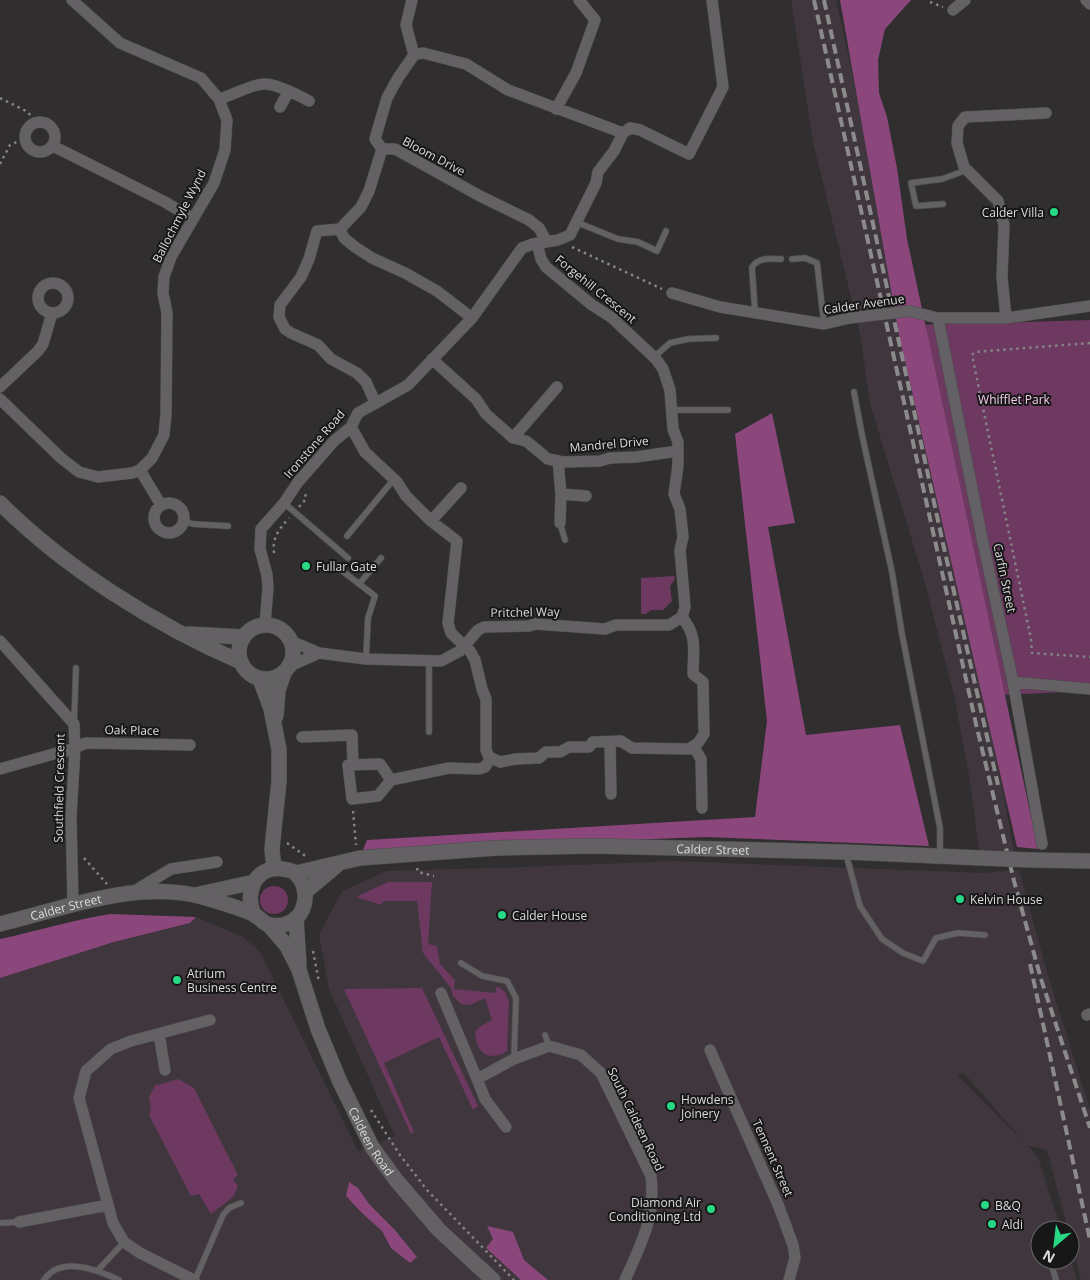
<svg xmlns="http://www.w3.org/2000/svg" width="1090" height="1280" viewBox="0 0 1090 1280" font-family="'Open Sans',sans-serif">
<style>
.built{fill:#3f373d;fill-rule:evenodd}
.green{fill:#6d3961}
.forest{fill:#8b477c}
.lines{fill:none;stroke-linecap:round;stroke-linejoin:round}
.lane-casing{stroke:#4c4a4b;stroke-width:7}
.street-casing{stroke:#4c4a4b;stroke-width:12}
.secondary-casing{stroke:#4c4a4b;stroke-width:16}
.path{stroke:#858384;stroke-width:2.5;stroke-dasharray:2.5 4;stroke-linecap:butt}
.lane{stroke:#636163;stroke-width:5.5}
.street{stroke:#636163;stroke-width:11}
.secondary{stroke:#636163;stroke-width:15}
.rail{stroke:#8c8b8c;stroke-width:4;stroke-dasharray:10 5;stroke-linecap:butt}
.street-bridge-casing{stroke:#4c4a4b;stroke-width:12;stroke-linecap:butt}
.secondary-bridge-casing{stroke:#4c4a4b;stroke-width:16;stroke-linecap:butt}
.street-bridge{stroke:#636163;stroke-width:11}
.secondary-bridge{stroke:#636163;stroke-width:15}
.poi-dot{fill:#27d885;stroke:#181718;stroke-width:2}
.labels{text-anchor:middle;dominant-baseline:central;stroke-width:4;stroke-linejoin:round;paint-order:stroke}
.street-label{font-size:12px;fill:#dddcdd;stroke:#181718}
.poi-label{font-size:12px;fill:#dddcdd;stroke:#181718;text-anchor:start}
.park-label{font-size:12px;fill:#f4cce9;stroke:#181718}
</style>
<rect width="100%" height="100%" fill="#312e30"/>
<!-- built -->
<path class="built" d="M791 0H836L877 183 986 701 1014 851H979L970 781 954 695 923 576 870 404 860 334 813 142Z
M675 861 984 873 1019 870 1048 976 1090 1109V1280H1081L1070 1237V1230H1068L1047 1150 1027 1145 1038 1157 1061 1230H1040V1260H1070V1257L1077 1280H0V978L114 942 190 923 196 917 243 937 260 952 358 1151 395 1136 329 989 319 935 342 891 387 871 524 867ZM963 1072 1024 1142 958 1076Z"/>
<!-- green -->
<path class="green" d="M1090 320V691L1000 695 918 325Z
M675 576 674 581 670 586 672 601 663 610H651L646 614H641V578Z
M388 882H432L428 944 437 946 440 964 455 980 454 989 495 993 497 986 505 992 509 1001 507 1051C488 1063 476 1052 475 1032L481 1026 492 1020 485 998 470 1005 461 1004 453 996 451 988 423 953 417 901H384L381 905 356 897Z
M260 900a14 14 0 1 1 28 0a14 14 0 1 1-28 0Z
M422 988 478 1106 473 1110 439 1037 384 1063 414 1132 411 1134 344 989Z
M178 1079 194 1088 238 1175 233 1179 238 1186 233 1197 211 1214 199 1194 191 1196 149 1115 151 1107 149 1097 156 1084 158 1085Z"/>
<!-- forest -->
<path class="forest" d="M840 0H911L885 29 878 60 879 93 887 117 897 168 907 239 1038 849 1017 847 899 335Z
M772 413 795 523 768 527 806 735 900 725 929 846 706 837 363 850 367 840 755 817 767 721 735 434Z
M110 914 196 917 190 923 114 942 0 978V939C37 931 73 920 110 914Z
M349 1182 358 1188 369 1204 394 1229 417 1257 410 1263 391 1248 382 1231 362 1213 346 1196Z
M487 1226 513 1232 524 1260 548 1280H521L486 1248 493 1239Z"/>
<g class="lines">
<defs>
<path id="lane" d="M943 204 916 206 911 183 942 179 967 170
M576 222 618 239 638 242 657 251 666 231
M792 259 805 258 817 263 824 324
M755 313 752 267C759 257 770 259 781 259
M654 357 670 343 688 339 716 338
M854 392 862 435 892 572 902 634 940 828V856
M670 410H728
M284 503 348 558
M184 521 193 524 228 526
M560 523 565 540
M347 536 394 479
M341 570 375 596 368 618 366 659
M359 584 381 558
M429 660V732
M74 723 76 668
M846 854 860 906 882 939 903 953 923 961 936 938 958 933 985 935
M461 963 482 976 507 981 516 998 514 1059
M545 1035 549 1046
M0 1223 19 1222
M1050 1260 1056 1280
M98 1270 124 1242
M44 1280C60 1255 98 1270 119 1280
M195 1280 223 1215 229 1208 241 1203"/>
<path id="street" d="M412 0 406 25 414 55
M1086 0 1090 4
M953 10 965 0
M219 99C232 96 251 84 264 84 276 84 298 95 309 101
M280 107 289 91
M556 109 576 73 595 20 579 0
M25 137a15 15 0 1 1 30 0a15 15 0 1 1-30 0Z
M53 146 165 202 193 219
M382 149 375 139 387 98 398 78 414 55 423 53 466 64 508 90 623 133
M382 149H395L480 196 529 220 539 228 547 242
M340 229 317 231 309 259 301 277 280 305 279 317 285 329 291 333 318 345 331 359 357 373 366 382 375 402
M340 229 344 238 355 247 372 258 405 273 437 291 472 318
M340 229 361 207 369 191 382 149
M537 243 541 259 546 267 592 305 611 317 656 359 663 369 670 390 673 429 678 442V465L674 494 680 509 683 537 680 550 685 607 682 617
M38 298a15 15 0 1 1 30 0a15 15 0 1 1-30 0Z
M672 293 720 307 824 324 850 318
M909 311 938 318H1006L1090 306
M938 318 982 538 1013 682 1042 844
M1006 318 1002 277 1004 225 998 201 964 167 957 143 958 126 965 117 1046 113
M432 359 476 399 486 414 513 438 526 441 548 459 563 462 600 461 610 458 636 457 678 451
M0 387 38 351 43 344 52 313
M0 399 61 458 79 472 98 477 132 473 140 470 152 458 164 435 166 414 167 313 163 293 164 277 171 257 214 183 225 150 227 120 219 99 201 78 120 43 72 0
M351 427 365 452 397 482 406 496 431 521
M513 438 557 387
M558 461 561 494 560 523
M140 470 161 505
M461 488 431 521 457 541 448 623 451 633 470 651 475 660 482 689 486 699V750L489 757 500 762 516 759 539 758 546 752H560L569 747H589L593 742 621 741 632 748 689 749 698 743 704 734 703 682 693 674C693 650 698 637 682 617
M561 494 586 496
M154 518a15 15 0 1 1 30 0a15 15 0 1 1-30 0Z
M265 625 268 587 267 575 260 549 261 529 284 503 298 482 334 441 351 427 358 413 408 385 472 318 522 248 533 244 558 240 570 235 596 183 598 172 614 151 623 133 630 128 640 130 689 154 723 87 712 0
M0 641 74 724 75 748 71 817 73 904
M291 641 319 653 366 659 441 661 460 651 478 630 484 627 529 626 535 624 605 629 616 625H669L682 617
M290 666 319 653
M1013 682 1090 689
M302 737 352 735 353 765
M610 742 611 794
M693 746 701 759 702 808
M380 764 391 780 378 796 352 799 348 765Z
M0 769 75 748 86 743 190 745
M391 780 449 768 479 769 485 767 491 758
M133 892 171 869 217 862
M441 993 477 1079 514 1059 549 1046 581 1055 601 1073 651 1176C656 1217 641 1244 625 1280
M1087 1015 1090 1014
M159 1034 165 1070
M710 1050 779 1207 793 1245 795 1258 789 1280
M477 1079 485 1099 506 1127
M19 1222 108 1205
M194 1280 140 1253 124 1242 113 1223 79 1098 86 1071 111 1049 131 1041 210 1020"/>
<g id="secondary">
<path d="M0 503C65 568 157 626 241 662"/>
<circle cx="266" cy="652" r="27"/>
<path d="M189 634 243 637"/>
<path d="M260 679 271 709 279 749V781L272 849 274 868"/>
<path d="M276 716 278 690 284 673"/>
<path d="M1031 860 1090 861"/>
<path id="s1" d="M296 873 360 858 497 848 593 846 845 852 982 858"/>
<path d="M305 892 336 866"/>
<path d="M195 895 254 882"/>
<path d="M296 918 299 964"/>
<path id="s2" d="M0 924C62 909 129 882 194 895 207 898 244 909 255 915 259 918 263 922 267 924 273 926 280 926 286 924 307 918 311 889 296 874 293 870 287 870 283 869 255 865 244 893 254 915"/>
<path id="s3" d="M269 925 287 946 299 970 318 1029 340 1082 372 1147 396 1180 439 1230 493 1280"/>
</g>
</defs>
<!-- lane casing -->
<use href="#lane" class="lane-casing"/>
<!-- street casing -->
<use href="#street" class="street-casing"/>
<!-- secondary casing -->
<use href="#secondary" class="secondary-casing"/>
<!-- path -->
<path class="path" d="M930 2 943 7
M0 98 28 112 35 123
M0 164 10 145 25 138
M572 247 662 289
M1090 343 975 352 972 355 1031 639 1032 653 1090 657
M299 507 306 499 305 492
M274 553C272 538 279 529 289 518
M353 811 356 845
M287 843 307 857
M84 858 107 884
M417 868 418 872 434 876
M313 951 319 982
M371 1110 400 1155 427 1190 514 1280"/>
<!-- lane -->
<use href="#lane" class="lane"/>
<!-- street -->
<use href="#street" class="street"/>
<!-- secondary -->
<use href="#secondary" class="secondary"/>
<!-- rail -->
<path class="rail" d="M814 0 976 724 1014 881 1041 979 1090 1128
M824 0 944 548 998 785
M1030 964 1090 1240"/>
<defs>
<path id="street-bridge" d="M850 318 909 311"/>
<path id="secondary-bridge" d="M982 858 1031 860"/>
</defs>
<!-- street-bridge casing -->
<use href="#street-bridge" class="street-bridge-casing"/>
<!-- secondary-bridge casing -->
<use href="#secondary-bridge" class="secondary-bridge-casing"/>
<!-- street-bridge -->
<use href="#street-bridge" class="street-bridge"/>
<!-- secondary-bridge -->
<use href="#secondary-bridge" class="secondary-bridge"/>
</g>
<!-- markers -->
<g class="poi-dot">
<circle cx="1054" cy="212" r="5"/>
<circle cx="306" cy="566" r="5"/>
<circle cx="960" cy="899" r="5"/>
<circle cx="502" cy="915" r="5"/>
<circle cx="177" cy="980" r="5"/>
<circle cx="671" cy="1106" r="5"/>
<circle cx="985" cy="1205" r="5"/>
<circle cx="711" cy="1209" r="5"/>
<circle cx="992" cy="1224" r="5"/>
</g>
<g class="labels">
<!-- street labels -->
<g class="street-label">
<text transform="translate(434 156) rotate(28)">Bloom Drive</text>
<text transform="translate(179 216) rotate(-63)">Ballochmyle Wynd</text>
<text transform="translate(596 289) rotate(39)">Forgehill Crescent</text>
<text transform="translate(864 304) rotate(-8)">Calder Avenue</text>
<text transform="translate(314 444) rotate(-49)">Ironstone Road</text>
<text transform="translate(609 444) rotate(-5)">Mandrel Drive</text>
<text transform="translate(1005 578) rotate(78)">Carfin Street</text>
<text transform="translate(525 612) rotate(-1)">Pritchel Way</text>
<text transform="translate(132 730) rotate(1)">Oak Place</text>
<text transform="translate(59 788) rotate(-89)">Southfield Crescent</text>
<text stroke="none"><textPath href="#s1" startOffset="419">Calder Street</textPath></text>
<text stroke="none"><textPath href="#s2" startOffset="68">Calder Street</textPath></text>
<text transform="translate(636 1119) rotate(64)">South Caldeen Road</text>
<text stroke="none"><textPath href="#s3" startOffset="241">Caldeen Road</textPath></text>
<text transform="translate(773 1158) rotate(66)">Tennent Street</text>
</g>
<!-- poi labels -->
<g class="poi-label">
<text x="1044" y="212" text-anchor="end">Calder Villa</text>
<text x="316" y="566">Fullar Gate</text>
<text x="970" y="899">Kelvin House</text>
<text x="512" y="915">Calder House</text>
<text x="187" y="973">Atrium<tspan x="187" dy="14">Business Centre</tspan></text>
<text x="681" y="1099">Howdens<tspan x="681" dy="14">Joinery</tspan></text>
<text x="701" y="1202" text-anchor="end">Diamond Air<tspan x="701" dy="14">Conditioning Ltd</tspan></text>
<text x="995" y="1205">B&amp;Q</text>
<text x="1002" y="1224">Aldi</text>
</g>
<!-- park labels -->
<g class="park-label">
<text x="1014" y="399">Whifflet Park</text>
</g>
</g>
<!-- north arrow -->
<g transform="translate(1055 1245) rotate(208)"><circle r="24" fill="#181718" stroke="#676667"/>
<path d="M0-4L9 19L0 12L-9 19Z" fill="#27d885"/>
<text y="-8" font-size="14" font-weight="bold" text-anchor="middle" fill="#dddcdd">N</text>
</g>
</svg>
